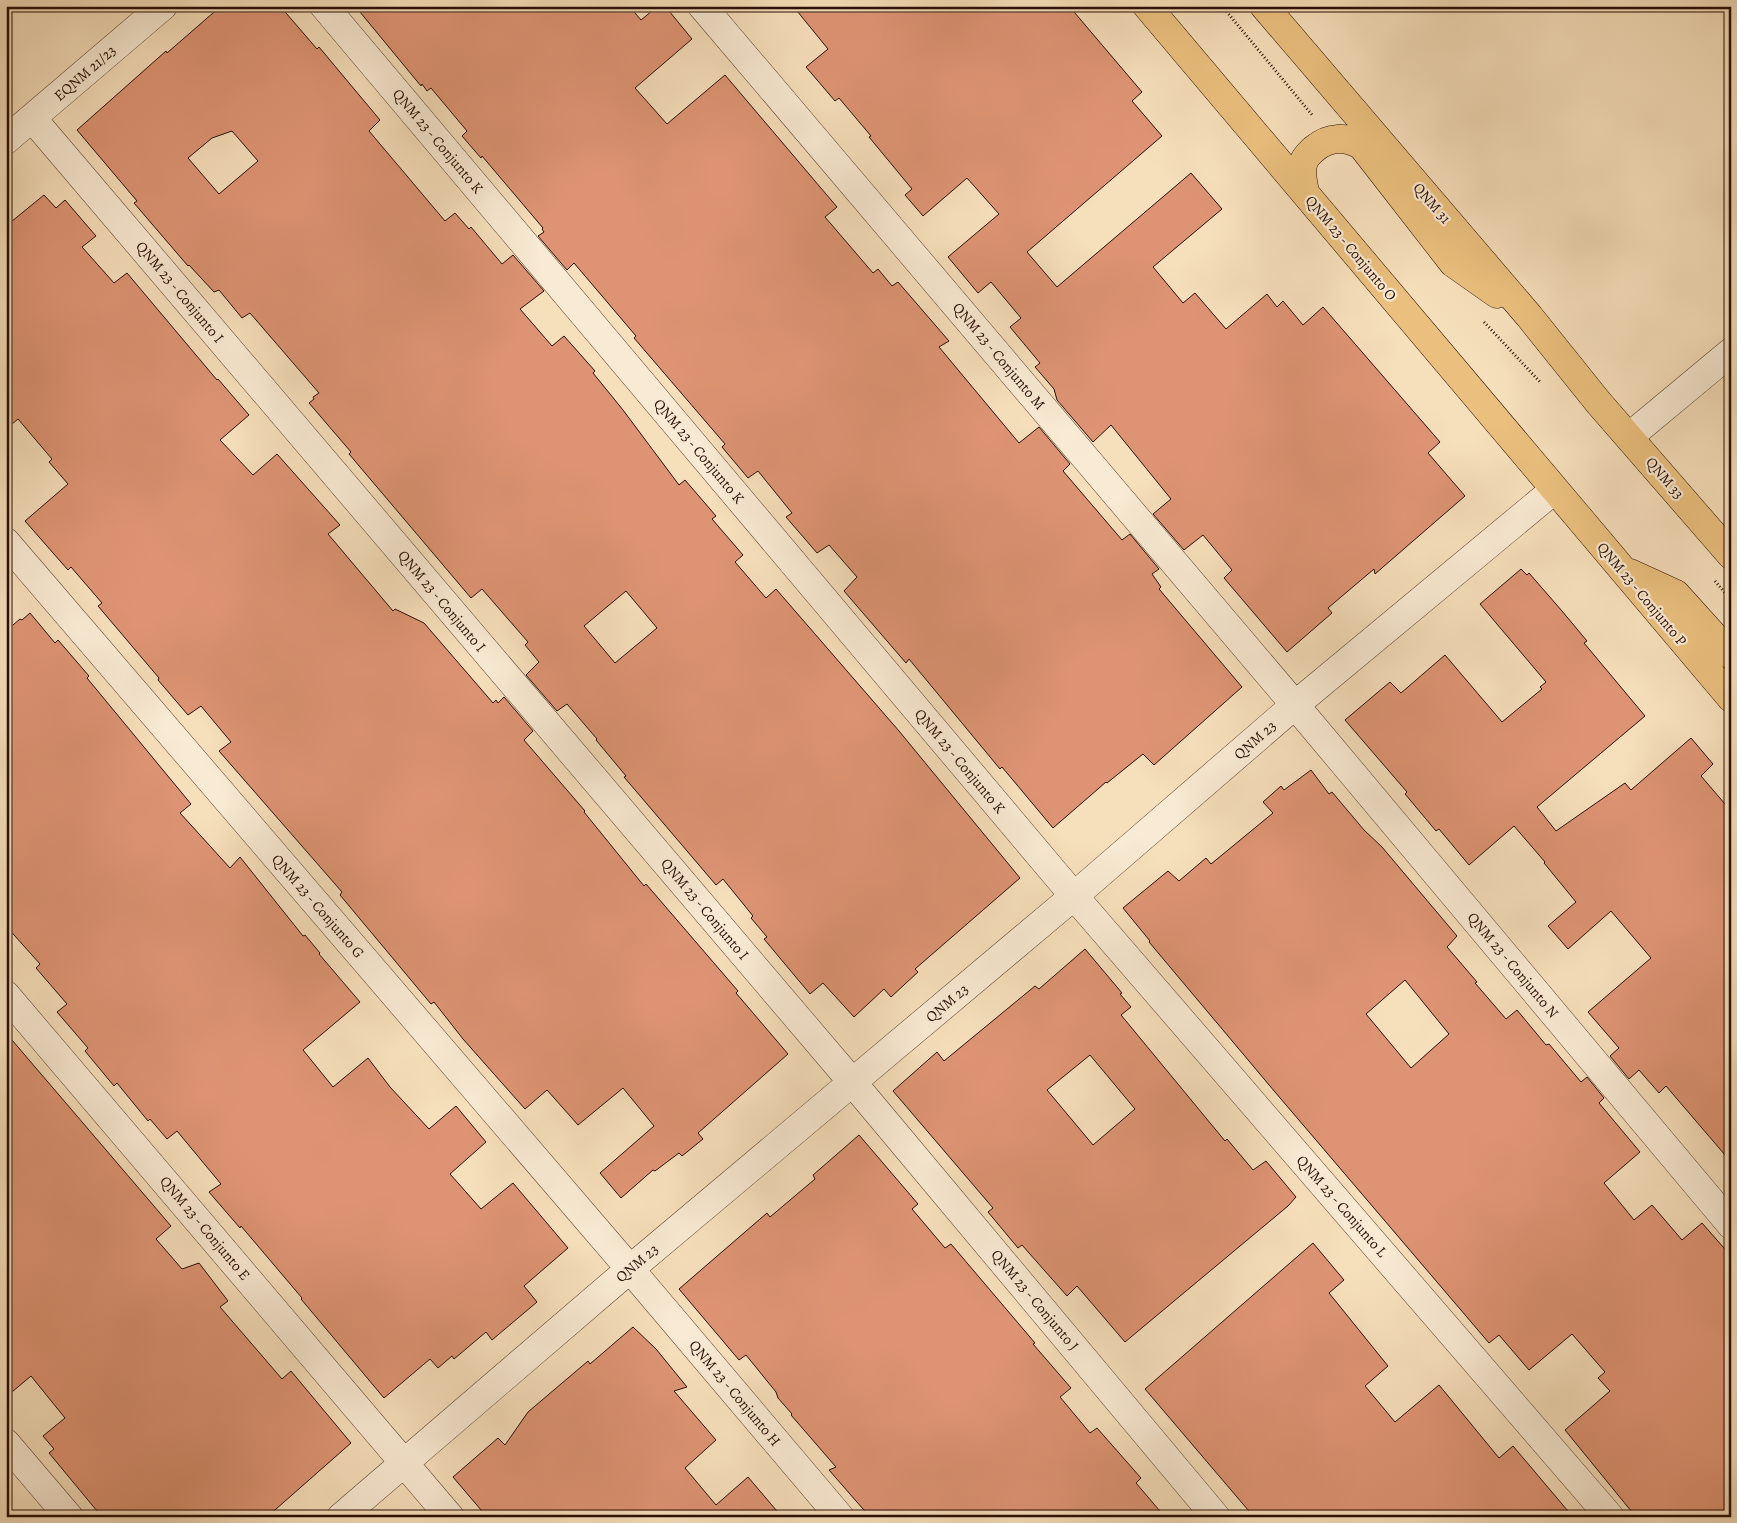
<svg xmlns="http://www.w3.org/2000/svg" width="1737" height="1523" viewBox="0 0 1737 1523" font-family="Alegreya,serif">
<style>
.building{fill:#de9474;stroke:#280e05;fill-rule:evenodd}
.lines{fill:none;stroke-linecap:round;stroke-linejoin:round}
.minor-casing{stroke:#5c4232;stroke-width:29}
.major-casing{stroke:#280e05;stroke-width:29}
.path{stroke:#280e05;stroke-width:3;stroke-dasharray:1 2.5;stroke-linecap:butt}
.minor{stroke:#f9ead3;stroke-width:28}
.major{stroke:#ebc07e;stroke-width:28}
.labels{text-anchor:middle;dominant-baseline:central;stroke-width:4.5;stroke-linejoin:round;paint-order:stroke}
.street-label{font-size:15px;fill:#280e05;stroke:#f9ead3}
</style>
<rect width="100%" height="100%" fill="#f6dfbb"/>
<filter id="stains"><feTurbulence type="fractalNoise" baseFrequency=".004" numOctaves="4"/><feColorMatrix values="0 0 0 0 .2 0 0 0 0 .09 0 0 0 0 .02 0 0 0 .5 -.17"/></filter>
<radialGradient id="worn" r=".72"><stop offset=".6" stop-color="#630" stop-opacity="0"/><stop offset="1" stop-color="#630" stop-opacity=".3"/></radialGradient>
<!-- building -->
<path class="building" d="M221 6H280L317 49 319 47 380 120 369 131 445 221 455 213 469 229 471 227 502 264 513 255 544 291 520 309 552 346 564 336 595 371 593 373 623 410 679 485 685 480 716 516 712 519 743 555 735 562 766 598 776 589 899 731 1020 878 915 969 918 972 891 997 884 989 854 1017 823 983 810 994 764 939 767 937 751 918 753 916 723 879 716 885 624 777 626 776 596 740 597 739 567 704 557 711 526 675 539 662 525 645 528 642 482 589 471 598 349 454 351 452 309 403 314 399 313 397 319 393 250 313 242 318 219 290 214 292 189 265 188 266 134 203 137 201 77 130 166 51 167 53ZM232 131 258 161 219 194 188 158 212 138ZM626 591 657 628 615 663 584 626Z
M355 6H629L641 20 658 6H665L692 39 635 88 667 124 725 75 837 207 825 217 873 273 878 269 892 286 898 282 949 341 939 347 1019 443 1039 427 1070 464 1063 471 1122 540 1130 534 1159 569 1152 574 1161 587 1159 589 1242 687 1154 765 1143 754 1107 783 1106 782 1053 828 1002 767 1000 769 909 659 906 663 844 591 857 577 829 545 817 553 786 517 792 513 758 471 748 478 722 447 725 444 634 338 636 336 574 263 567 270 538 236 544 232 542 229 543 228 482 156 481 158 462 136 467 131 431 88 427 91 422 84 421 86Z
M793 6H1069L1142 92 1132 101 1162 136 1027 252 1057 287 1191 173 1222 209 1153 267 1183 303 1195 293 1226 329 1267 294 1277 307 1283 301 1303 325 1323 307 1440 442 1428 453 1465 496 1375 574 1374 569 1328 608 1332 613 1287 652 1224 578 1232 570 1203 535 1184 550 1153 514 1171 499 1111 425 1093 442 1057 400 1054 389 1035 367 1040 363 1010 327 1021 318 991 282 978 293 948 257 999 214 967 178 923 216 905 195 912 189 869 137 871 136 839 98 835 101 806 67 828 49Z
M44 195 56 208 65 200 96 236 82 247 114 283 127 273 217 380 218 379 249 415 220 440 253 475 277 454 340 525 328 534 393 611 395 609 424 623 493 703 496 700 498 703 504 697 533 731 524 740 585 811 584 812 644 886 646 884 738 991 736 993 788 1054 698 1133 703 1139 682 1156 679 1153 655 1171 653 1170 621 1198 600 1173 654 1126 623 1088 578 1125 547 1090 525 1109 463 1039 434 1002 431 1004 340 895 342 892 219 751 231 742 201 706 188 715 158 680 159 678 98 606 102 603 71 567 68 570 25 521 68 484 49 462 52 459 18 419 6 429V226Z
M1521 569 1527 575 1529 573 1562 611 1587 641 1584 643 1645 716 1537 807 1556 831 1625 783 1631 790 1691 738 1713 764 1701 776 1731 811V1162L1666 1086 1659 1093 1639 1070 1629 1079 1610 1056 1619 1048 1588 1012 1651 958 1611 911 1568 949 1548 926 1576 902 1544 863 1545 862 1514 826 1469 865 1439 829 1436 831 1405 794 1407 792 1345 720 1390 682 1401 693 1445 655 1502 722 1542 689 1540 687 1546 682 1480 604Z
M30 613 55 643 58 640 89 676 87 678 191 804 180 813 230 868 240 857 303 936 305 935 320 953 319 954 360 1002 303 1050 333 1087 368 1058 390 1087 429 1129 456 1106 486 1142 450 1174 481 1209 513 1183 568 1248 524 1286 537 1302 492 1340 486 1332 454 1359 452 1356 438 1368 430 1359 384 1398 301 1299 302 1298 241 1226 240 1228 209 1192 221 1184 177 1131 167 1139 150 1119 148 1121 117 1083 114 1086 85 1051 88 1048 57 1012 67 1004 36 968 40 964 6 926V631L20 619 22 620Z
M1311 770 1329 794 1332 792 1364 830 1382 847 1457 936 1447 947 1477 982 1475 983 1506 1019 1517 1010 1546 1045 1549 1044 1581 1082 1587 1077 1604 1098 1599 1103 1640 1152 1604 1183 1634 1220 1652 1205 1682 1240 1702 1223 1731 1256V1517H1636L1565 1430 1610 1391 1598 1378 1605 1372 1572 1334 1529 1370 1499 1335 1489 1343 1275 1092 1149 942 1150 941 1123 908 1168 871 1179 881 1206 858 1211 864 1273 813 1263 802 1281 786 1284 790ZM1405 980 1449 1034 1411 1068 1366 1014Z
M1085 949 1122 993 1120 994 1131 1007 1121 1015 1225 1141 1227 1139 1253 1170 1266 1161 1296 1197 1288 1206 1125 1342 1077 1286 1067 1296 1022 1245 1018 1248 988 1212 993 1208 893 1091 937 1052 944 1061 1035 986 1039 989ZM1090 1055 1135 1109 1093 1145 1047 1090Z
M6 1033 171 1226 156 1239 182 1269 199 1263 228 1301 220 1307 282 1379 291 1371 351 1443 267 1517H102L49 1453 54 1449 43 1436 65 1418 31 1376 6 1397Z
M859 1135 918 1204 912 1209 945 1248 951 1244 1035 1343 1033 1344 1071 1388 1060 1397 1090 1433 1097 1428 1141 1478 1136 1483 1165 1517H870L829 1470 836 1467 791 1415 792 1414 778 1398 776 1392 746 1355 739 1360 679 1289 767 1213 770 1217 815 1179 813 1175Z
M1313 1243 1344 1280 1329 1293 1388 1366 1365 1386 1395 1422 1439 1385 1499 1458 1513 1446 1573 1517H1254L1145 1389Z
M633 1327 656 1349 687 1387 674 1391 716 1440 685 1468 716 1505 748 1477 782 1517H487L453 1477 498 1438 505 1445 528 1412 588 1361 590 1364Z"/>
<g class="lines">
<defs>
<path id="minor" d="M324 6 1074 896 1610 1517
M702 6 1295 705 1731 1225
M32 118 853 1083 1216 1517
M6 140 163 6
M1630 436 1731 352
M6 542 630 1269 840 1517
M6 995 450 1517
M6 1443 69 1517
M341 1517 630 1269 1074 896 1295 705 1554 490"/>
<path id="major" d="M1147 6 1731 698
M1264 6 1529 316 1598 402 1731 555
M1305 192C1303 182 1300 172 1304 161 1306 156 1311 152 1314 149 1329 136 1346 136 1362 146L1453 263 1497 294
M1630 573 1676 594 1731 655"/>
</defs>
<!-- minor casing -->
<use href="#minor" class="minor-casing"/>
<!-- major casing -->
<use href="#major" class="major-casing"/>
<!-- path -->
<path class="path" d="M1222 6 1313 116
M1484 322 1541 383
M1715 581 1731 600"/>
<!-- minor -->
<use href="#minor" class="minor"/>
<!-- major -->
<use href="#major" class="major"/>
</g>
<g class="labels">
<!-- street labels -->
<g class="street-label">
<text transform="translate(85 73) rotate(-41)">EQNM 21/23</text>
<text transform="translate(438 141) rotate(50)">QNM 23 - Conjunto K</text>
<text transform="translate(1432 203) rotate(49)">QNM 31</text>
<text transform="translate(1351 248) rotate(50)">QNM 23 - Conjunto O</text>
<text transform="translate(180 292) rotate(50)">QNM 23 - Conjunto I</text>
<text transform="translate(999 356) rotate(50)">QNM 23 - Conjunto M</text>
<text transform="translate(699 451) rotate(50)">QNM 23 - Conjunto K</text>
<text transform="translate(1665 478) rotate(50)">QNM 33</text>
<text transform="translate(1642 594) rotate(50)">QNM 23 - Conjunto P</text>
<text transform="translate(442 601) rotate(50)">QNM 23 - Conjunto I</text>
<text transform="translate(1255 740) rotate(-41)">QNM 23</text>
<text transform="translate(960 761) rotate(50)">QNM 23 - Conjunto K</text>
<text transform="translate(318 906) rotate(49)">QNM 23 - Conjunto G</text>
<text transform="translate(705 909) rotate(50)">QNM 23 - Conjunto I</text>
<text transform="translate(1513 965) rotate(50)">QNM 23 - Conjunto N</text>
<text transform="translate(947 1003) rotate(-40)">QNM 23</text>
<text transform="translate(1342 1206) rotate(49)">QNM 23 - Conjunto L</text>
<text transform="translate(205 1228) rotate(50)">QNM 23 - Conjunto E</text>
<text transform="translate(637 1263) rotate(-40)">QNM 23</text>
<text transform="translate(1035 1300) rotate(50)">QNM 23 - Conjunto J</text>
<text transform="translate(735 1393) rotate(50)">QNM 23 - Conjunto H</text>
</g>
</g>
<!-- margin -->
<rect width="1737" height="1523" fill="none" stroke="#f6dfbb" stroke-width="25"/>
<rect x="8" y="8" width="1722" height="1508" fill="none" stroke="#280e05" stroke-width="2.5"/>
<rect x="12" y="12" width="1712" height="1498" fill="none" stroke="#280e05"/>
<rect width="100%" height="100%" filter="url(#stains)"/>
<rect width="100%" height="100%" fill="url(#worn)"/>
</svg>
